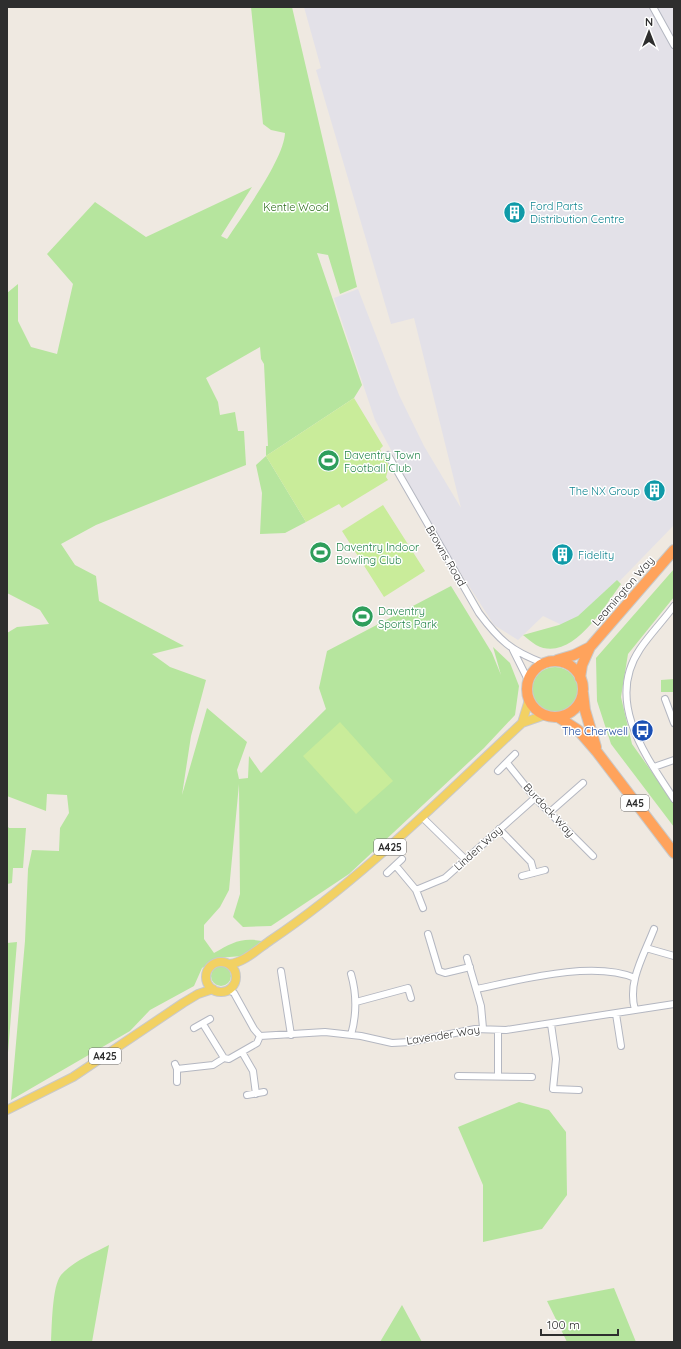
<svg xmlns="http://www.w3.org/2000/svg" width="681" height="1349" viewBox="0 0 681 1349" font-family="Quicksand,sans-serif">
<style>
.industrial{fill:#e3e1e8}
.green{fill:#b6e59e}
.pitch{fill:#c9ec9a}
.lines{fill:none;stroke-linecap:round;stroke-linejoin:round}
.minor-casing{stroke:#b4b7c1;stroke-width:8}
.major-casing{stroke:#c9c9c9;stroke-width:10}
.highway-casing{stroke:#c9c9c9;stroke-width:12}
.minor{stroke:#fff;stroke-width:6}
.major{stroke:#f2d163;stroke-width:8}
.highway{stroke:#ffa35c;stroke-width:10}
.labels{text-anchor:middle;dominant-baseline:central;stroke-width:3;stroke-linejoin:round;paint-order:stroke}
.shield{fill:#fff;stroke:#6d6d6d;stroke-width:1}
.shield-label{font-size:10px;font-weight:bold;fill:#2e2e2e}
.culture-label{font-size:11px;fill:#0d838f;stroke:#fff;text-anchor:start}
.park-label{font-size:11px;fill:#2c6e1b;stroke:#fff}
.leisure-label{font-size:11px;fill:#27864d;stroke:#fff;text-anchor:start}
.street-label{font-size:11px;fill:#2e2e2e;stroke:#fff}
.transit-label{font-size:11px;fill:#164399;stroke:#fff;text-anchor:end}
</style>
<rect width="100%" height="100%" fill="#efe9e1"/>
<!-- industrial -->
<path class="industrial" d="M304 7H674V525L582 620 564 626 543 616 518 640 494 625 451 558 414 493 375 420 334 298 358 289 399 395 424 446 461 508 414 318 391 324 316 70 321 68Z"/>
<!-- green -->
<path class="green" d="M251 7H292L357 287 340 294 328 255 317 253 362 385 354 398 266 456 306 522 285 533 260 534 262 493 256 465 266 456V446H268L264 364 261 359 260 347 206 378 218 402 220 415 235 412 238 431H244L246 465 96 525 61 544 75 565 96 576 99 601 184 646 152 654 170 667 206 680 191 736 182 795 207 708 247 742 237 770 239 779 248 778 249 756 261 773 326 709 319 688 327 651 451 586 492 653 501 675 493 647 510 663 519 686 515 715 484 748 349 874 271 926 243 927 233 917 240 894 239 784 229 890 220 907 204 925V939L214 953C232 943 241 937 262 941L242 956 217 958 202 968 194 986 150 1010 130 1031 11 1100 25 941 28 869 32 850 59 851 60 828 69 813 67 795 47 794 46 811 7 796V633L17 627 49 624 40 610 7 593V293L18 284V321L31 347 57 354 73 284 47 254 95 202 146 237 252 187 221 236 227 239C243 215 284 159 285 133L271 130 263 124Z
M674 569V597L628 654 621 697 632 744 674 803V827L611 744 597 701 596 658Z
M617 580 621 584C604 607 571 664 536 645 531 642 527 638 523 635L559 625 578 616Z
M532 690a23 23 0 1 1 46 0a23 23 0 1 1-46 0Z
M674 679V692H661V680Z
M7 826 9 828H26L23 868H13L12 883 7 884Z
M17 942 7 1065V943Z
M211 976a10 10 0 1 1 20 0a10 10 0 1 1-20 0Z
M519 1102 549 1110 566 1132 567 1195 542 1229 483 1242V1185L458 1127Z
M109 1245 92 1342H51C52 1326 52 1286 61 1275 73 1261 94 1253 109 1245Z
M614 1288 636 1342H567L547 1301Z
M402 1305 422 1342H380Z"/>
<!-- pitch -->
<path class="pitch" d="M354 398 383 446 380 449 389 466 386 477 388 480 342 508 339 504 306 522 266 456Z
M383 505 425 571 384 597 342 531Z
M340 722 393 781 356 814 303 756Z"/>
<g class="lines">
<defs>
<path id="minor" d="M653 7 674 45
M388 455 479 613C499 640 511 651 543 663
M674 606C663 621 650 634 640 649 605 701 645 755 674 799
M513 650 528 680
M665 699 674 723
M507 763 535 798 593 856
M654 767 674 760
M498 771 515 754
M550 812 583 783
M422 817 466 860
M499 829 531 862 534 873
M396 866 416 890 423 908
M387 873 402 859
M522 876 545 870
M416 890 445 878 535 798
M428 934 439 971 445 973 470 967
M646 948 674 956
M467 958 481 1006 483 1028
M281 971 291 1035
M477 989C520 980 593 960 635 978
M229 990 234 993 254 1029 260 1036
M356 1002 408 988 411 998
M635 1010C627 982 644 955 654 929
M616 1014 621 1046
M203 1024 224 1058
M551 1024 556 1059 553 1089 579 1090
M194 1028 210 1019
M351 1035C357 1014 357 995 351 974
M260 1036 325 1032 361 1036 392 1043 410 1042 475 1029 506 1030 674 1004
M242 1052 253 1071 256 1094
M175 1064 177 1069V1082
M177 1069 213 1065 224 1058 229 1059 257 1043 260 1036
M458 1076 532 1077
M498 1076V1030
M247 1095 264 1092"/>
<path id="major" d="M522 723 529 700
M206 977a15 15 0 1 1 30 0a15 15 0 1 1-30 0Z
M230 964C245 962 259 948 271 940 363 878 441 798 522 723L545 715
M7 1110 73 1077 183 1003 198 994 213 989"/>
<path id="highway" d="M557 660 574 655 590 647 674 550
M527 689a28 28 0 1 1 56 0a28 28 0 1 1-56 0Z
M580 678 582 665 590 647
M583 693 585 710 596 747
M558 717 578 730 597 752 674 853"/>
</defs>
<!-- minor casing -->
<use href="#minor" class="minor-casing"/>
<!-- major casing -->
<use href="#major" class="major-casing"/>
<!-- highway casing -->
<use href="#highway" class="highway-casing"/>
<!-- minor -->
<use href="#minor" class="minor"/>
<!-- major -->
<use href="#major" class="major"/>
<!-- highway -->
<use href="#highway" class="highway"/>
</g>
<!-- icons -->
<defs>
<symbol id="building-disc" viewBox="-11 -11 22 22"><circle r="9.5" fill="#0f9aa8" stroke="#fff"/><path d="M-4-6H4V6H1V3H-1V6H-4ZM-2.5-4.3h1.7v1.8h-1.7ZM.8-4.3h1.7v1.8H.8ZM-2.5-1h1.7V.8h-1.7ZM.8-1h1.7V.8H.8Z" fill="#fff"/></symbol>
<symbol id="stadium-disc" viewBox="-11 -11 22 22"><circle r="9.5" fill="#2e9e5b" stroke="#fff"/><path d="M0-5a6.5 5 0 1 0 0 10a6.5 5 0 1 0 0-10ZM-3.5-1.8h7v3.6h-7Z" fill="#fff"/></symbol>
<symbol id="bus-disc" viewBox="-11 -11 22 22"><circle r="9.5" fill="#1a4fb4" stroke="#fff"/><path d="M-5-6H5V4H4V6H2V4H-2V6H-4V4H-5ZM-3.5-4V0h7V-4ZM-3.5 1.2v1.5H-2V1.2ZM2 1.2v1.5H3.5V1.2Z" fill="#fff"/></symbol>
</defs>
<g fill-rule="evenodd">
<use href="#building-disc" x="502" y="200" width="25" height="25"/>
<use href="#stadium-disc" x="316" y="448" width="25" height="25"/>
<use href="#building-disc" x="642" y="478" width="25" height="25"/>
<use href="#stadium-disc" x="308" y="540" width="25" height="25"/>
<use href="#building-disc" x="550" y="542" width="25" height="25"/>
<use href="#stadium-disc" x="350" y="604" width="25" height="25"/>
<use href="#bus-disc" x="630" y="718" width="25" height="25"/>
</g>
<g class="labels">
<!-- shield labels -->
<g class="shield">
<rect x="621" y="795" width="28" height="16" rx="3"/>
<rect x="374" y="839" width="32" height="16" rx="3"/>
<rect x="89" y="1048" width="32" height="16" rx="3"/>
</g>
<g class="shield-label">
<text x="635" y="803">A45</text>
<text x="390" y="847">A425</text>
<text x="105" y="1056">A425</text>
</g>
<!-- culture labels -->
<g class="culture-label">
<text x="530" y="206">Ford Parts<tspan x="530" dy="13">Distribution Centre</tspan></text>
<text x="640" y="491" text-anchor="end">The NX Group</text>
<text x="578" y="555">Fidelity</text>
</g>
<!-- park labels -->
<g class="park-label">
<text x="296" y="207">Kentle Wood</text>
</g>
<!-- leisure labels -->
<g class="leisure-label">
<text x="344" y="455">Daventry Town<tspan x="344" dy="13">Football Club</tspan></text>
<text x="336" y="547">Daventry Indoor<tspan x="336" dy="13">Bowling Club</tspan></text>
<text x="378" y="611">Daventry<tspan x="378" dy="13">Sports Park</tspan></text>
</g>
<!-- street labels -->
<g class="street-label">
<text transform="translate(446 556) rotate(60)">Browns Road</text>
<text transform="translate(623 591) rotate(-49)">Leamington Way</text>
<text transform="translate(549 810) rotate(47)">Burdock Way</text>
<text transform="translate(478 848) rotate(-42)">Linden Way</text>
<text transform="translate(443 1035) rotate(-9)">Lavender Way</text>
</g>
<!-- transit labels -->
<g class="transit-label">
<text x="628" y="731">The Cherwell</text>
</g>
</g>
<!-- border -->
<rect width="681" height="1349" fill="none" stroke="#2e2e2e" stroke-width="16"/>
<!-- north arrow -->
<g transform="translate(649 32)" stroke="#ffffff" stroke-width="3" paint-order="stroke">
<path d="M0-3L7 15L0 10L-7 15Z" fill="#2e2e2e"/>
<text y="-6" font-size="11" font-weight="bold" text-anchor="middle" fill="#2e2e2e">N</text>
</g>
<!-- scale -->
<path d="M541 1329v6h77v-6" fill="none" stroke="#2e2e2e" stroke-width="2"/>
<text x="547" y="1329" font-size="12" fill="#2e2e2e" stroke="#ffffff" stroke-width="3" paint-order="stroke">100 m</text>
</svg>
